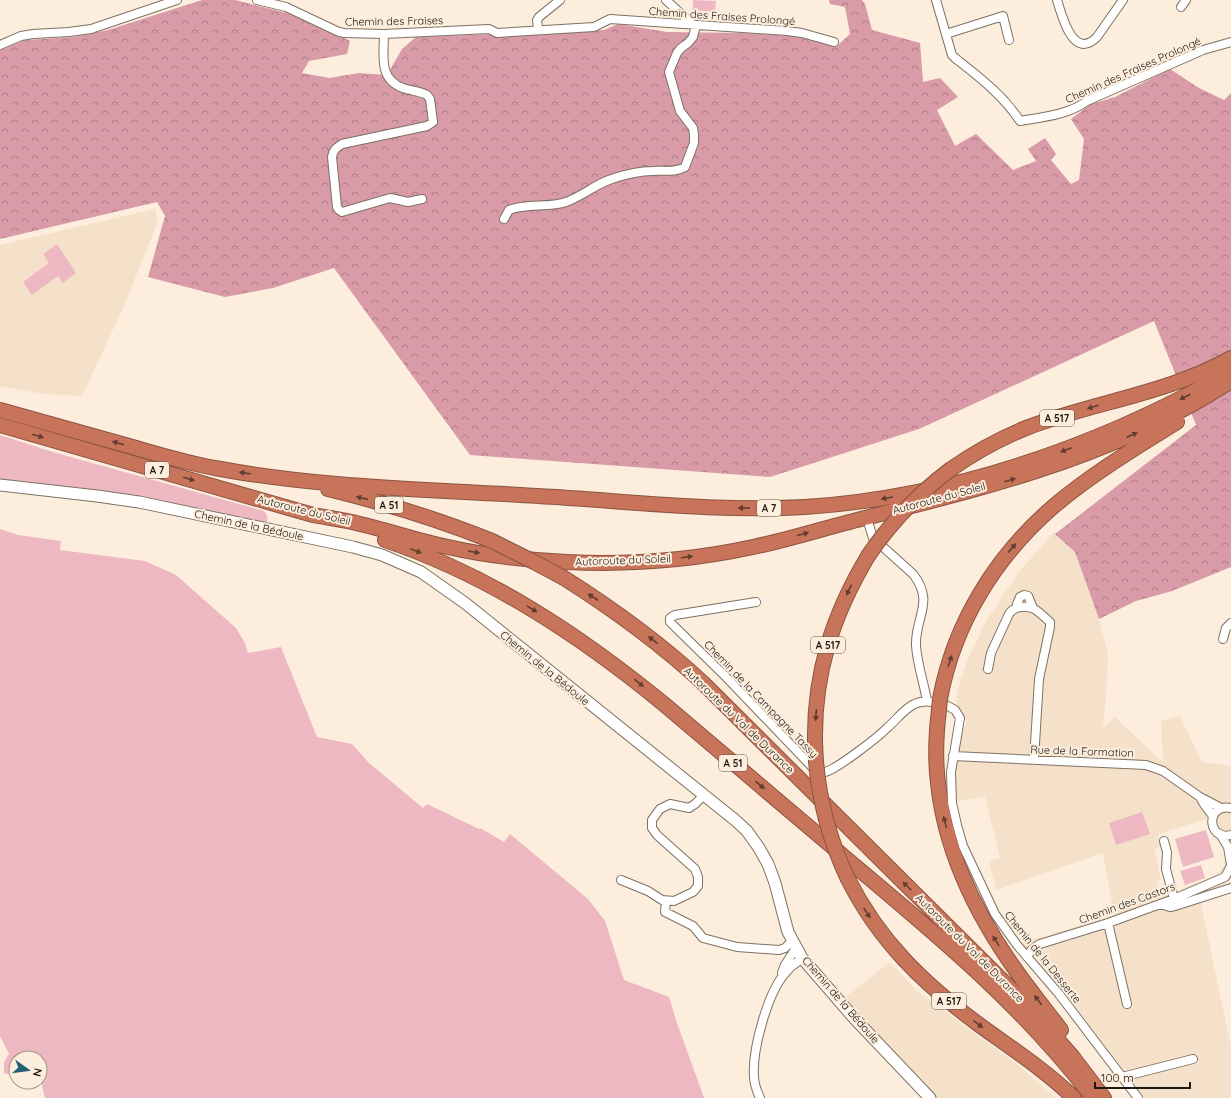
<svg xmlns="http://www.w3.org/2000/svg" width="1231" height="1098" viewBox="0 0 1231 1098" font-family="Quicksand,sans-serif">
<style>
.built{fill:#f5e1ca;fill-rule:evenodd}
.green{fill:#edb8c2}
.forest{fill:url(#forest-crowns)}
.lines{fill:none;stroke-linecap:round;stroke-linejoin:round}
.street-casing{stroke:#7e7162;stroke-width:10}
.secondary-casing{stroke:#7e7162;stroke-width:13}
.highway-casing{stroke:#8c5441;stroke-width:16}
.street{stroke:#fff;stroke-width:8}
.secondary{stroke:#fff;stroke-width:11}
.highway{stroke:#c7745a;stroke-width:14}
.highway-bridge-casing{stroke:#8c5441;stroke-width:16;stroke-linecap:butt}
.highway-bridge{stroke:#c7745a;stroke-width:14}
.oneway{fill:#613d2f}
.labels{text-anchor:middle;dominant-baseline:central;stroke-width:4;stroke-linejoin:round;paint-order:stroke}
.shield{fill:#fceddc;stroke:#60584f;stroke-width:1}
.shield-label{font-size:10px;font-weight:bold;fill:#1d1812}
.street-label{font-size:11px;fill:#1d1812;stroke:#fceddc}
</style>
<defs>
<pattern id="forest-crowns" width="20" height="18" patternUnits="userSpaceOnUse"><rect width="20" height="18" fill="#d89ba7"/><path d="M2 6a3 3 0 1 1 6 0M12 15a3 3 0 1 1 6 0" fill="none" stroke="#af7d87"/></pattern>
</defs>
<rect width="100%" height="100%" fill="#fceddc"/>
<!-- built -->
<path class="built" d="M155 209 157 219V224L123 308 82 396 46 394 25 391 0 386V245Z
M1054 532 1075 552 1099 619 1108 653 1107 681 1103 728 1115 717 1154 754 1163 762 1161 721 1180 716 1202 762 1231 766V879L1221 887 1199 894 1231 1047V1098H1144L1121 1066 1040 960 1020 944 1114 915 1103 853 996 890 989 861 1000 858 985 797 958 801 955 786 954 770 962 732 967 723 964 713 957 706V692L967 661 986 621 1018 573ZM1209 818V823L1219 837 1224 849 1226 855 1224 866 1216 875 1162 897 1157 881 1161 880 1154 848 1157 849 1161 846 1158 834Z
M890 962 917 991 1014 1062 1056 1098H934L843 999Z"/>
<!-- green -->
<path class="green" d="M693 0 716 1 715 12 693 10Z
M57 244 76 273 63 283 58 276 32 295 23 282 49 263 43 254Z
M0 435 53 452 264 511C268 516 269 519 265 525L0 481Z
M0 529 18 535 61 541 60 550 145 561 176 575 236 628 245 643 248 653 281 647 317 737 352 744 369 763 423 808 427 804 479 829 480 828 504 842 510 834 588 899 605 921 624 980 669 997 677 1023 704 1098H45L41 1082 40 1058H16V1076L4 1073V1062L9 1054 0 1036Z
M1142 812 1150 834 1116 845 1109 823Z
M1206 830 1214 857 1183 867 1175 839Z
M1201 865 1205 878 1185 885 1180 871Z"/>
<!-- forest -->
<path class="forest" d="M202 0H235L291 14 327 30 350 41 347 54 309 61 302 73 329 78 359 73 387 75 402 49 416 37 604 30 618 24 667 32 741 33 795 36 836 47 850 34 845 7 830 4 829 0H862L865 4 872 30 920 43 923 82 940 78 958 97 937 110 955 146 976 134 1013 170 1036 161 1028 149 1045 138 1056 154 1051 160 1071 184 1079 180 1084 139 1071 119 1091 104 1115 97 1170 69 1199 88 1224 100 1231 93V567L1172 591 1136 601 1099 619 1075 552 1055 534 1196 425 1154 321 919 429 770 477 470 455 334 268 273 288 225 297 148 277 165 216 157 202 0 239V50L25 40 73 37 108 30Z"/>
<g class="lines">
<defs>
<path id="street" d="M257 0 286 7 339 32 344 33 384 34 489 29 497 33 594 27 610 19 787 31 802 33 834 42
M666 0 692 24
M936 0 952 55 955 58C979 77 1003 95 1020 121 1043 117 1068 115 1087 101L1203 50 1231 42
M1057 0C1062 16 1073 61 1097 37L1123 0
M1181 7 1186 0
M538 29 537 20 539 17 560 0
M384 34C384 55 378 79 403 88 411 91 420 91 427 95L430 99 433 122 427 126 342 144C336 148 333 150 332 157L337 207 339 210 342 212 390 198 408 202 422 199
M946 34 1003 16 1009 40
M0 45 21 36 33 34 69 32 91 29 177 0
M504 219 509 210C527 203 548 208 566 202 580 197 591 188 604 182 613 178 624 175 634 173 639 172 646 171 652 171 664 170 674 173 685 167L694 143V135L693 128 680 111 669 72 677 53 681 48 688 43 693 37 696 25
M869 525 873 538 913 574C935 602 915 617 916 645 917 664 924 683 927 701
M756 602 675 615 670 618V622L727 678 816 771C819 772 821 773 825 772 837 769 877 738 887 728 902 715 912 696 935 703
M1017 607V604L1020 597 1024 595 1028 596 1033 608
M1223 639 1226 628 1231 623
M988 669 991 653 1009 614C1014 606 1024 606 1032 608 1038 610 1045 618 1050 622V627L1039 679 1034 760
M946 705 955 710 960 718 951 772 952 803 957 825 963 846 995 914 1017 945 1059 994 1138 1098
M953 756 1146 765 1163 771 1200 797 1221 808
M1200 797 1204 804 1213 816
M1231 808C1205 803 1207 841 1231 835
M1220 834 1228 847 1231 865
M1164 841 1167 852 1166 869 1174 899
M621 880 648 891 662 900 674 901 693 892 698 886V877L695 869 657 835 652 828V820L660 809 670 804 689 808 695 804 704 795
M666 901 665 912 693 926 703 938 737 947 779 950 785 948 788 945
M1160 904 1170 907 1175 906 1231 888
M1108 923 1127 1004
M1027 957 1032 949 1040 944 1108 923 1174 899 1225 877 1231 866
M782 973 785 965 796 948
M1122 1077 1193 1059
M760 1098C757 1091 754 1085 754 1077 752 1050 768 989 788 970 792 965 798 962 802 958"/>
<path id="secondary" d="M0 485 97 496 139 502 353 547 382 555 421 572 465 603 735 820 747 831 759 848 768 864 775 883 788 932 802 958 854 1018 930 1098"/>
<path id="highway" d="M0 410C43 422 86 434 129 446 157 454 186 463 215 468 321 488 430 489 538 496 627 501 716 512 805 507 913 500 1018 471 1118 428 1157 411 1195 393 1231 370
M0 425 313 515C329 518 345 520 360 524 390 531 419 541 448 547 487 556 527 560 567 562 629 565 693 560 753 547 792 539 831 526 869 517 998 484 1118 455 1231 381
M951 469C974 453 999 439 1026 428 1093 402 1167 394 1231 358
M328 489C385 503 438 519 492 541
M385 540C489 575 581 636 665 705 728 759 792 812 855 866 941 938 1025 1008 1093 1098
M564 578C613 609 660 643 703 683L1028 1006 1072 1056 1104 1098
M940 699C954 623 996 556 1054 506 1092 474 1135 448 1177 422
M939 710C936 734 935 759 938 783 945 852 977 916 1017 972 1031 992 1047 1011 1061 1030
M815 741C814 672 833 615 868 556
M848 879C879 941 924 984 978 1024 1011 1048 1045 1070 1074 1098"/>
</defs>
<!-- street casing -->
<use href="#street" class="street-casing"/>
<!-- secondary casing -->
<use href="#secondary" class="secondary-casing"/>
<!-- highway casing -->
<use href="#highway" class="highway-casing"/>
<!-- street -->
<use href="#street" class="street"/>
<!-- secondary -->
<use href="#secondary" class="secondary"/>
<!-- highway -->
<use href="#highway" class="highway"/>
<defs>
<path id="highway-bridge" d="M492 541 534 562 564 578
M868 556C891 522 918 494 951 469
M939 710 940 699
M815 741C816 789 827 835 848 879"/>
</defs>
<!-- highway-bridge casing -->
<use href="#highway-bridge" class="highway-bridge-casing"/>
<!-- highway-bridge -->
<use href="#highway-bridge" class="highway-bridge"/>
</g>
<!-- one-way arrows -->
<defs><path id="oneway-solid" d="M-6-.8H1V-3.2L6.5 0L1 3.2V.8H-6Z"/></defs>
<g class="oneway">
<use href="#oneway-solid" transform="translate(1185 397) rotate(153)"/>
<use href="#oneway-solid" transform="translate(1093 407) rotate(164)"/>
<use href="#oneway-solid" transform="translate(1132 435) rotate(-25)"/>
<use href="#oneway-solid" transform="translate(38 436) rotate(16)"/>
<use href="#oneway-solid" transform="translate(118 443) rotate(-164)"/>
<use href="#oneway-solid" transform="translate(1066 450) rotate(159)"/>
<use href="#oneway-solid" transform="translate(245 473) rotate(-171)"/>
<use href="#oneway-solid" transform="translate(189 479) rotate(16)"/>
<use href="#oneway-solid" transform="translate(1010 480) rotate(-16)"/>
<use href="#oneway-solid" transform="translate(362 498) rotate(-167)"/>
<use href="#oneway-solid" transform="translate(887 498) rotate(170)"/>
<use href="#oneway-solid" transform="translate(744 508) rotate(-180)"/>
<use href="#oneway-solid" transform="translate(803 534) rotate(-15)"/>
<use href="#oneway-solid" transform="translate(1012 548) rotate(-49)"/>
<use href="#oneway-solid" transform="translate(416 551) rotate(21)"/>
<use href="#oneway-solid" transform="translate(474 552) rotate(10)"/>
<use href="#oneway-solid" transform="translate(687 557) rotate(-7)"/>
<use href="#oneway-solid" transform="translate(849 590) rotate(116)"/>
<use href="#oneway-solid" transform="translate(593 597) rotate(-147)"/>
<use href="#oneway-solid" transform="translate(532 609) rotate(31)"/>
<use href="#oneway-solid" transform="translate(653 640) rotate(-142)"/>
<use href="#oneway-solid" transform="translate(950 661) rotate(-72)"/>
<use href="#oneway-solid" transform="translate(639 683) rotate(39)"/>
<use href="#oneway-solid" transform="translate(816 715) rotate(94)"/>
<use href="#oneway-solid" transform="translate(760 785) rotate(40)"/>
<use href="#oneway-solid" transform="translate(945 822) rotate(-104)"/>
<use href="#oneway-solid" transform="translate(907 886) rotate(-135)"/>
<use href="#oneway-solid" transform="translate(867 913) rotate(57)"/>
<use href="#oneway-solid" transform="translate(996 941) rotate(-122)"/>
<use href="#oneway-solid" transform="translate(1038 1000) rotate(-127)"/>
<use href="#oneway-solid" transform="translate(978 1024) rotate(37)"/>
</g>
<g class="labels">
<!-- shield labels -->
<g class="shield">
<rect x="1040" y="410" width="34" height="16" rx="3"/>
<rect x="145" y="462" width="24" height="16" rx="3"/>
<rect x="375" y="497" width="28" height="16" rx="3"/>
<rect x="757" y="500" width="24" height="16" rx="3"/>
<rect x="811" y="637" width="34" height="16" rx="3"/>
<rect x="719" y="755" width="28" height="16" rx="3"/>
<rect x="932" y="993" width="34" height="16" rx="3"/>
</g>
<g class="shield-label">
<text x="1057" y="418">A 517</text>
<text x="157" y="470">A 7</text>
<text x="389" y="505">A 51</text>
<text x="769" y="508">A 7</text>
<text x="828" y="645">A 517</text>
<text x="733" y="763">A 51</text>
<text x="949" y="1001">A 517</text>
</g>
<!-- street labels -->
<g class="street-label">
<text transform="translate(722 16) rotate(4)">Chemin des Fraises Prolongé</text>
<text transform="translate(394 21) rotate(-1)">Chemin des Fraises</text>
<text transform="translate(1133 70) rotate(-24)">Chemin des Fraises Prolongé</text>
<text transform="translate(939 498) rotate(-15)">Autoroute du Soleil</text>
<text transform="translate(304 510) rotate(14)">Autoroute du Soleil</text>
<text transform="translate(249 525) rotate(12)">Chemin de la Bédoule</text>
<text transform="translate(623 560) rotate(-2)">Autoroute du Soleil</text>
<text transform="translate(545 668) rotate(39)">Chemin de la Bédoule</text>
<text transform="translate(761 699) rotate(46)">Chemin de la Campagne Tassy</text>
<text transform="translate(739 720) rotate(44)">Autoroute du Val de Durance</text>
<text transform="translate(1082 751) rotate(2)">Rue de la Formation</text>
<text transform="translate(1127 903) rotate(-20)">Chemin des Castors</text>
<text transform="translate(970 948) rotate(45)">Autoroute du Val de Durance</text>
<text transform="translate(1043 957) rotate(51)">Chemin de la Desserte</text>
<text transform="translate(841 1000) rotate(49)">Chemin de la Bédoule</text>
</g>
</g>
<!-- north arrow -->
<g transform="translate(28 1070) rotate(104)"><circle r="19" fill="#fceddc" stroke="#a3988b"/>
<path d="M0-3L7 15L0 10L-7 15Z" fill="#236077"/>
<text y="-6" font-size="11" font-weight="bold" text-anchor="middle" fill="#1d1812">N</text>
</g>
<!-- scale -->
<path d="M1095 1082v6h95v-6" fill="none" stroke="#1d1812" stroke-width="2"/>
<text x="1101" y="1082" font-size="12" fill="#1d1812" stroke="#fceddc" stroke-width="3" paint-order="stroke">100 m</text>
</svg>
